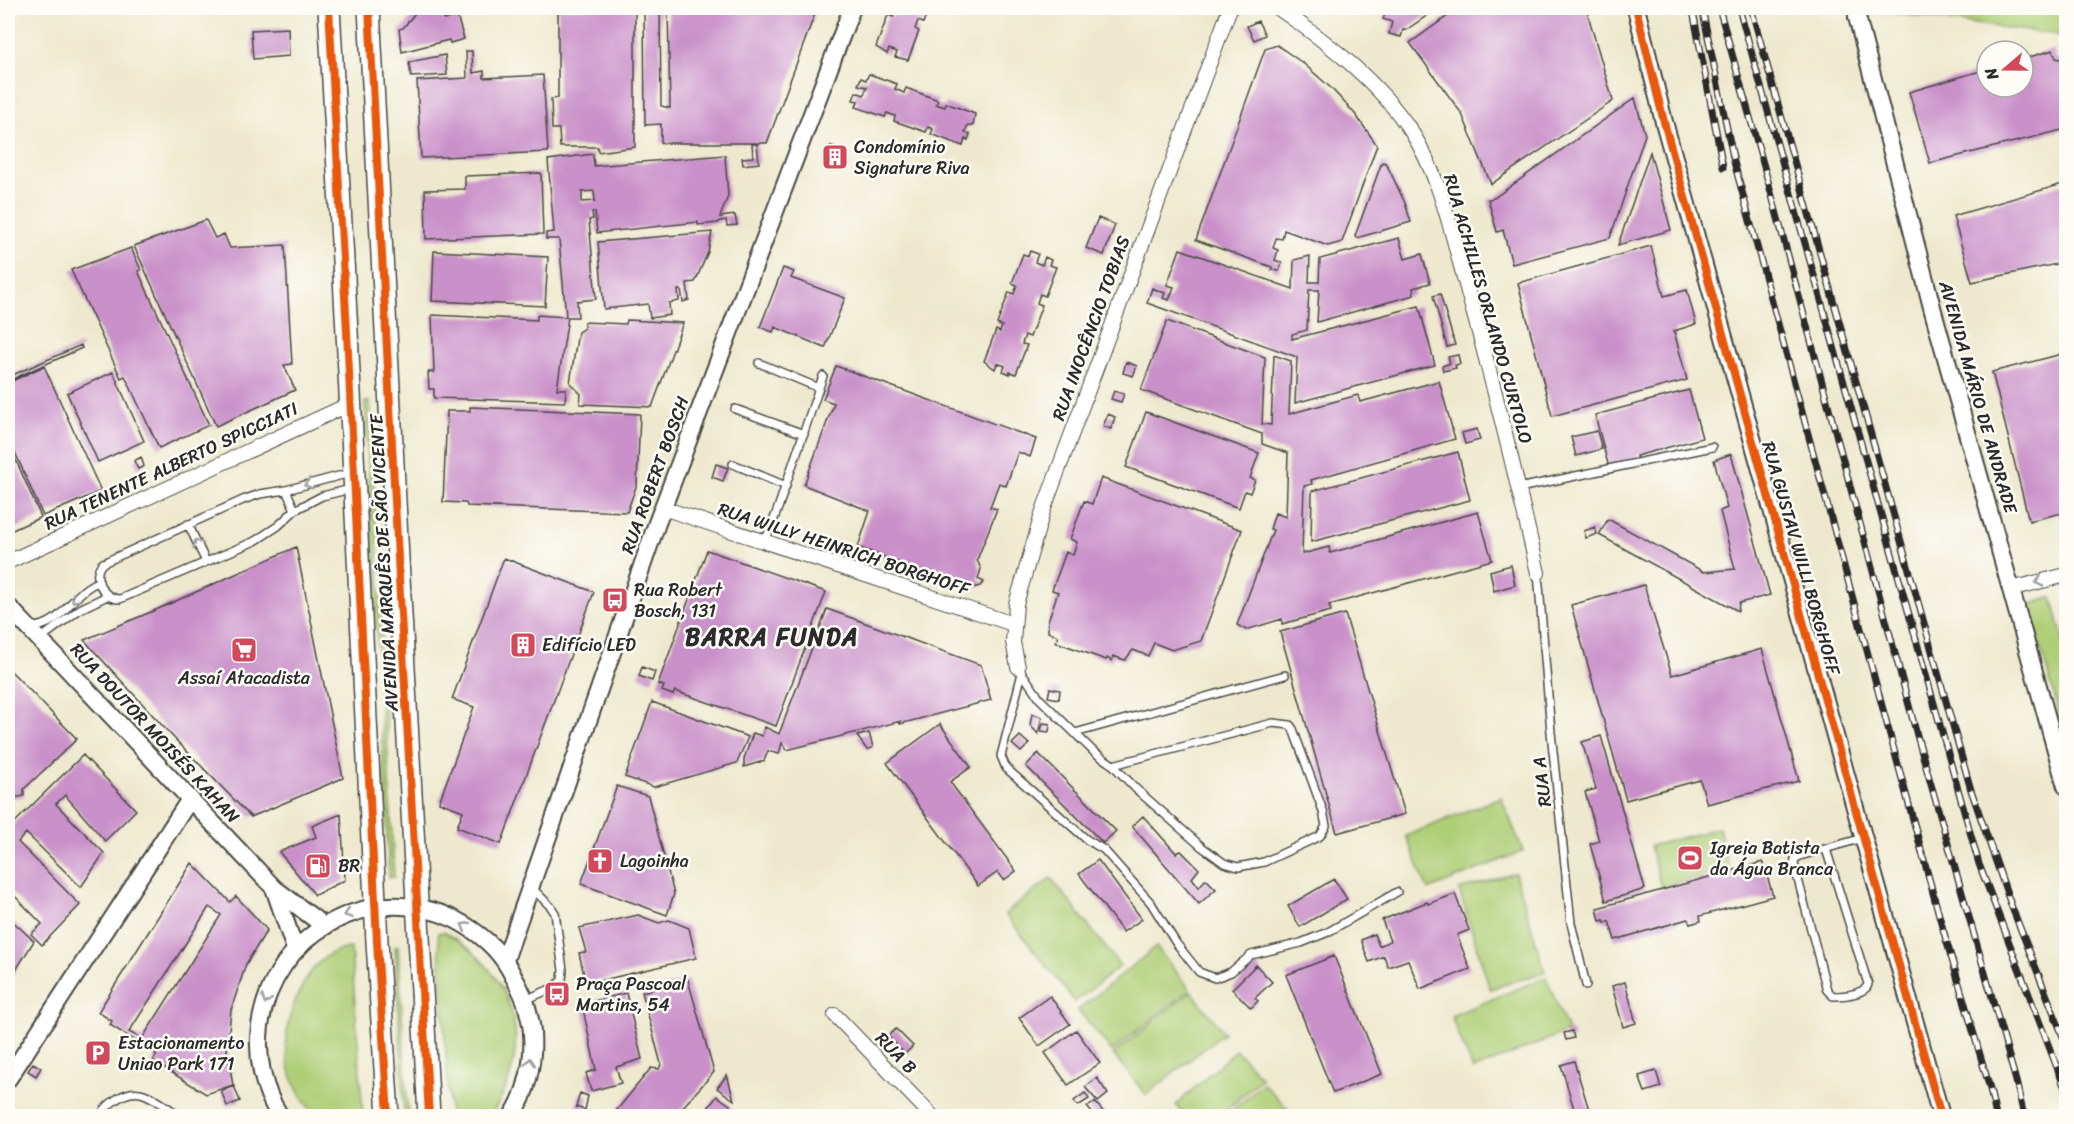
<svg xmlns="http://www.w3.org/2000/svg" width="2074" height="1124" viewBox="0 0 2074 1124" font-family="Sriracha,sans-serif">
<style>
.green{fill:#afcf77;stroke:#6d7d51;stroke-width:1.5}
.building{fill:#c990c9;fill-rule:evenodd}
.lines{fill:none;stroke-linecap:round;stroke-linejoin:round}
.service-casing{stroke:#484843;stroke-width:10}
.minor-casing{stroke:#484843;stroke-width:16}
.tertiary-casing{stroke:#484843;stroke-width:20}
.primary-casing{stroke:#484843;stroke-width:24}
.service{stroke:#fff;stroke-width:7}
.minor{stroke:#fff;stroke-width:14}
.tertiary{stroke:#fff;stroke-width:16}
.primary{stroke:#fff;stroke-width:21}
.rail-casing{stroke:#2b2b2b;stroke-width:7}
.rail{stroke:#fdfcf7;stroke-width:4.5;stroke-dasharray:14;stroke-linecap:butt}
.cycleway-casing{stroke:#fdfcf7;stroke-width:11}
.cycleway{stroke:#e8590c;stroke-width:8}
.oneway{stroke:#a0a0a0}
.labels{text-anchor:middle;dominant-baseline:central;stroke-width:5;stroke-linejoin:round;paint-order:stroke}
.poi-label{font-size:18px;fill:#2b2b2b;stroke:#fdfcf7;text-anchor:start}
.street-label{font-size:18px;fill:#2b2b2b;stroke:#fdfcf7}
.district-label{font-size:24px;font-weight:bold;letter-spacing:1.5px;fill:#2b2b2b;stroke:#fdfcf7}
</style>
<rect width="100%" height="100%" fill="#fdfcf7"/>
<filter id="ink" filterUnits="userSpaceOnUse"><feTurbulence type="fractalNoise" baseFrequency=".0167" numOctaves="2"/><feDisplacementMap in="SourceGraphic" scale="12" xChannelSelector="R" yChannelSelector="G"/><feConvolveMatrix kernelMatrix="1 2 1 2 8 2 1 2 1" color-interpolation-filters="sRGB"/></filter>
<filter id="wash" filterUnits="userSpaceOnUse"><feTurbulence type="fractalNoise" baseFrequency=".008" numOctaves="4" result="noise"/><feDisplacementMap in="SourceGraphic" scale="24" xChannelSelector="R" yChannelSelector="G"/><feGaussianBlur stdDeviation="1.35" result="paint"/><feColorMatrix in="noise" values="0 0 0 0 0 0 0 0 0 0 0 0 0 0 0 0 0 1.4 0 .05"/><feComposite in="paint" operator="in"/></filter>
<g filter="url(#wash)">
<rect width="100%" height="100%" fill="#eee9ce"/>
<!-- green -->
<path class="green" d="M1877 8H2066V36L1878 11Z
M365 402H370L394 877H389Z
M2052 597 2066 650V738L2029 605Z
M1501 797 1523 851 1428 890 1406 836Z
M1719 828 1729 869 1661 887 1650 846Z
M1515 873 1545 972 1490 989 1459 890Z
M1051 878 1120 966 1075 1002 1005 914Z
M444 932C516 972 538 1047 490 1116H450L438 933Z
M398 946 408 1116H404L395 947Z
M1156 947 1190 989 1112 1051 1078 1010Z
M351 948 363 1116H316C279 1076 278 1027 305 981 317 961 328 950 351 948Z
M1546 977 1568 1031 1473 1070 1451 1016Z
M1191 991 1224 1033 1146 1095 1113 1054Z
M1236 1050 1262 1078 1220 1116H1186L1176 1105Z
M1263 1083 1289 1110 1282 1116H1226Z"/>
<g id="blocks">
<!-- building -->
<path class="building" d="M419 8H440L444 20 457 16 464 39 450 43 449 40 402 52 399 29 403 28Z
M558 8H635V147L598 152V147H560L559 129H552L551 99 558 98Z
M644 8H660L661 106 670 108 668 8H817L767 143H661V124L645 125Z
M891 8H929L923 23 918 21 915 29 919 31 908 60 895 57 897 52 889 49 887 54 876 47 888 15 893 17 895 12 890 9Z
M1373 8H1438L1406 30H1403L1401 37 1389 34 1392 22 1383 19 1386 12Z
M1459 8H1586L1613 101 1491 184 1462 114 1410 43Z
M1258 21 1265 35 1254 40 1247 26Z
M288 28 289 56 253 59 251 30Z
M1277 45 1304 64 1331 88 1355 114 1377 145 1342 242 1328 246 1284 230 1282 239 1276 238 1273 248 1278 250 1275 260 1282 263 1279 271 1272 270V267L1196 240 1265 49Z
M2053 50 2056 58 2066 60V129L1930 163 1909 92 1987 69V87H2023V59Z
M466 51H472L473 73 484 71V78L543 75 548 152 421 158 417 81 467 78Z
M445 55 447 75 411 77 409 62Z
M869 74 897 84 895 89 904 93 906 88 938 100 936 104 945 107 946 103 975 114 973 126 968 125 965 132 970 134 968 140 965 139 963 146 931 134 933 129 928 127 926 132 894 121 895 116 887 113 885 117 856 107 858 101 853 100 856 92 864 95 867 87 858 85 861 78 866 80Z
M1635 98 1645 135 1610 238 1512 264 1503 230 1497 232 1488 199 1494 198Z
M752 144H757L759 163 743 165 742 158 753 157Z
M831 146 845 152 839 168 824 162Z
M1650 152 1671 230 1618 245Z
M593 154 594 166 725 155 728 196 720 217 735 215 737 225 727 226 726 220 720 221 718 223 698 225V222L597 233 595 212H592L593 219 589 220 596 299 577 301 578 317H568L557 389H566L565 402 434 398V389H429L428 372H434L432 315 537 320V315L566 317 559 239H546V233L554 232 548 160ZM594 191 595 201 582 202V192Z
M1382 162 1386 163 1405 203 1411 222 1357 238 1355 236Z
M541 173 543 234 426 239 425 190 465 189V176Z
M2066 183V262L1972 282 1953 216Z
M1098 218 1115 225 1104 255 1086 248Z
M206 220 215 238 224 234 230 248 285 245 292 364 284 365 295 390 216 426 134 246Z
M712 232 708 252 695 282 687 283 689 300 683 302 681 290H678L679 301 669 303 670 315 650 318 648 304 604 309 598 242Z
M1399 238 1405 259 1422 254 1430 283 1413 288 1414 295 1317 322 1319 290H1309L1307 330 1292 334V339L1419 306 1435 365 1295 403 1297 357 1147 303 1152 288 1165 293 1163 298 1169 300 1174 287 1167 285 1180 249 1293 289 1294 260 1310 256 1309 282H1319L1320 259Z
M1651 246 1664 296 1687 290 1696 324 1674 331 1687 380 1552 416 1518 283Z
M131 248 141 270 138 271 209 425 159 448 125 376 121 378 71 270Z
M434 251 548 257 545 306 432 301Z
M1030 251 1038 254 1035 262 1042 265 1045 257 1051 260 1049 265 1056 267 1045 296 1040 294 1037 303 1042 305 1030 337 1025 335 1022 344 1027 345 1016 374 1010 372V374L1003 371 1005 366 997 363 995 369 984 361 996 330 1000 332 1002 326 997 324 1009 292 1014 294 1017 285 1012 283 1023 254 1028 256Z
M783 268 794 272 791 278 845 298 825 348 775 327 773 332 760 327Z
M1440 294 1455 345 1447 347 1433 296Z
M627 320 683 323 652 407 580 404 581 394 570 383 578 332 584 328V322L626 324Z
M1167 321 1265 357 1262 424 1271 425 1274 355 1291 361 1289 414 1358 395 1360 402 1439 381 1455 439 1311 480 1312 484 1304 486 1302 554 1329 547 1330 553 1478 512 1492 560 1329 605 1331 611 1282 624V619L1246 630 1237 625 1273 530 1270 529 1275 513 1286 517 1288 453 1262 444V434L1141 390Z
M81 345 82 348 8 381V377Z
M2066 353V512L2029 521 1992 372Z
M1458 355 1460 364 1455 365 1456 368 1443 371 1442 366 1450 363 1448 357Z
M1126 362 1137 366 1133 376 1123 373Z
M44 366 101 491 43 516 8 436V383Z
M836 366 1036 439 1030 457 1018 452 1006 486 999 483 990 507 997 509 977 560 981 569 978 579 984 582 980 586 972 588 963 587 858 547 870 511 804 485 834 403 823 399Z
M113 372 144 441 98 462 67 393Z
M1689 390 1702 438 1636 456 1637 460 1609 468 1595 415Z
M1114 391 1124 394 1121 402 1111 399Z
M470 407 640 414 637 484 627 512 467 506 466 503 443 502 447 411H470Z
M1146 412 1259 453 1250 478 1255 480 1250 493 1245 491 1239 508 1126 467Z
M1108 414 1115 417 1111 429 1103 426Z
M1477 429 1480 440 1465 444 1462 433Z
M1597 431 1602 449 1576 456 1571 437Z
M8 442 41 517 8 532Z
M1458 452 1470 500 1311 542 1312 491Z
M1731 454 1770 595 1739 603 1738 611 1599 535 1608 519 1704 572 1735 569 1720 511 1727 508 1714 460Z
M141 457 144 466 138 469 134 461Z
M716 464 728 468 723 481 712 477Z
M1101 478 1242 530 1201 641 1172 650 1154 643 1148 656 1133 650 1125 660 1113 656 1112 661 1107 658 1106 660 1056 642 1058 636 1048 632V621L1058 592 1052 590 1066 552 1073 555 1077 542 1070 539 1084 501 1092 504Z
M1595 527 1597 534 1586 538 1584 531Z
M296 547 343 778 251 817 171 735 84 640 158 609Z
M707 550 826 592 776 726 675 691 673 695 662 691 664 686 658 684Z
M504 558 594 592 501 844 457 827 463 811 439 802 474 707 452 699Z
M1511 565 1515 585 1494 591 1490 571Z
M1644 585 1672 675 1762 649 1799 781 1707 804 1700 780 1626 800 1571 605Z
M827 609 981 665 991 700 900 724 901 721 787 750 782 743 779 754 768 751 764 761 744 767V759L753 733 762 736 765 727 779 734Z
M1345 614 1405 814 1337 833 1280 632Z
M642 667 655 672 652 681 639 676Z
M8 668 77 739 24 789V796L14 798 8 791Z
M1050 688 1060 690 1059 699 1048 697Z
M652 702 748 737 737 763 654 787 625 777Z
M1032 714 1042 717 1038 734 1030 725Z
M1043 723 1050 724 1049 732 1041 731Z
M940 724 971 767 950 782 1016 871 1004 880 998 872 978 886 887 763Z
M869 733 873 747 867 750 857 736Z
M1020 736 1029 744 1021 752 1012 744Z
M1601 736 1645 889 1606 901 1590 844 1599 841 1585 792 1596 789 1582 742Z
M1038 753 1116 831 1103 843 1026 766Z
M83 755 136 810 105 841 65 795 56 804 104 853 81 887 26 833 18 842 80 905 42 945 31 934 42 924 8 889V829Z
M617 786 648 796 674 894 667 915 581 884Z
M341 814 345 880 315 895 279 852 316 837 312 826Z
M1143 816 1176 853 1181 851 1199 869 1192 878 1199 887 1206 879 1216 889 1199 904 1132 826Z
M1098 860 1142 919 1123 932 1079 874Z
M1763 862 1773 896 1700 916 1701 921 1690 924 1688 919 1615 940 1609 921 1605 923 1604 920 1600 921 1597 908Z
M192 863 230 902 236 896 267 930 246 964 231 1010 227 1051 233 1085 206 1094 153 1061 157 1054 110 1025 112 1021 98 1012ZM209 907 221 915 142 1039 129 1032Z
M1334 879 1347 899 1300 927 1288 906Z
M1455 894 1469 930 1457 935 1470 969 1420 989 1408 960 1388 967 1384 956 1369 962 1361 940 1374 934 1379 946 1390 941 1382 920 1427 902 1428 904Z
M638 915 659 923 669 920 689 928 696 958 586 984 579 953 586 952 579 928Z
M8 917 34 941 8 983Z
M1334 956 1382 1074 1333 1093 1286 975Z
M1256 965 1272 982 1255 998 1258 1001 1251 1008 1232 989Z
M688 980 714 1072 675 1116H612L651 1068 659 1069 661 1064 642 992Z
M1625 982 1636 1023 1623 1027 1612 986Z
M626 993 642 1059 616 1067 621 1083 591 1091 586 1073 596 1070 582 1004Z
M1050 996 1070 1024 1039 1046 1019 1018Z
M896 1029 913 1046 905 1054 888 1036Z
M1076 1030 1100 1063 1068 1085 1045 1053Z
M1572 1031 1574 1038 1566 1040 1564 1033Z
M1574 1061 1591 1116H1576L1561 1065Z
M33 1063 41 1068 36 1076 28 1071Z
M1656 1071 1661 1087 1645 1092 1639 1076Z
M727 1075 734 1100 717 1088Z
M1097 1078 1108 1094 1098 1102 1085 1087Z
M234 1086 240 1101 227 1106 221 1091Z
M580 1093 588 1096 585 1110 576 1107Z
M1085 1093 1089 1099 1078 1106 1074 1101Z
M717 1096 730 1105 733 1116H702Z
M1095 1102 1107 1116H1095L1087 1107Z"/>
</g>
</g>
<g filter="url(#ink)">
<use href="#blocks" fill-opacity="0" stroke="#484843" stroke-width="1.5"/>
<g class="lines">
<defs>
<path id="service" d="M759 363 819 388
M735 409 804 434
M733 464 786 486
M1519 488 1712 447
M286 490 295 510 278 526 255 541 120 599C103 600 90 574 103 563L243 500 260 494Z
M286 490 350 473
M295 510 322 496 351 489
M188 524 206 562
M765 542 777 511 823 376
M1538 573 1551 732 1571 923 1586 985
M31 627C56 627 66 606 82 592 87 587 93 584 99 581
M40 639 80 609 107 596
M1018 667 1040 699 1094 752 1113 765 1136 789 1202 847 1224 863 1238 867 1264 862 1320 836 1326 826 1323 811 1293 729 1290 725 1273 723 1113 765
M1022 673 1001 756 1006 768 1086 839 1104 850 1151 903 1176 943 1199 972 1215 978 1231 972 1251 955 1301 943 1328 932 1397 892
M1075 733 1285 675
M1826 849 1868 984 1867 987C1859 995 1844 996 1833 996L1827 990 1794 864 1795 859 1800 856 1863 838
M525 1000 555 987 562 980 563 970 555 913 551 907 532 888
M100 1116C108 1103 127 1088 144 1094 156 1098 169 1109 180 1116"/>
<path id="minor" d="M1278 8C1327 42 1378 81 1411 131 1440 176 1451 231 1465 281 1492 378 1516 475 1538 573
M663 508 1013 624
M8 562 350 404
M2011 589 2066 575
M1018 667 1013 642 1016 604 1043 511 1230 8
M835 1015 932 1116"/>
<path id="tertiary" d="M1636 8 1664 122 1941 1116
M1857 8V17L1933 311 2066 786
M8 606 274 888 324 926
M274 888 295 949
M505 960 657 523 852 8
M8 1079 190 799
M280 1116C263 1090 256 1057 260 1026 273 934 369 879 454 919 477 931 498 948 510 970 517 983 524 994 527 1007 529 1016 532 1025 532 1034 534 1061 527 1094 512 1116"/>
<path id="primary" d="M329 8 347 332 377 942 388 1116
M369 8C390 377 406 747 429 1116"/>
</defs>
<!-- service casing -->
<use href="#service" class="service-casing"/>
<!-- minor casing -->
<use href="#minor" class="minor-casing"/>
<!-- tertiary casing -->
<use href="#tertiary" class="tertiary-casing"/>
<!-- primary casing -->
<use href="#primary" class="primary-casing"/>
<!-- service -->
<use href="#service" class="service"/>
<!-- minor -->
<use href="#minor" class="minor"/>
<!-- tertiary -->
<use href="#tertiary" class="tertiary"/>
<!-- primary -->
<use href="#primary" class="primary"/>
<defs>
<path id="rail" d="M1702 8 1734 162 1942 926 1989 1085 1996 1116
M1719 8 1768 181 1918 739 2016 1081 2024 1116
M1739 8 1979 864 2066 1091
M1751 8 1971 790 2011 905 2066 1044
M1693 11 1723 167"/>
</defs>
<!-- rail casing -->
<use href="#rail" class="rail-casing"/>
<!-- rail -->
<use href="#rail" class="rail"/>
<defs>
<path id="cycleway" d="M329 8 347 332 377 942 388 1116
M369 8C390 377 406 747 429 1116
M1636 8 1664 122 1941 1116"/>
</defs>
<!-- cycleway casing -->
<use href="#cycleway" class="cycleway-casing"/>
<!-- cycleway -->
<use href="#cycleway" class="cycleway"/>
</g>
<!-- one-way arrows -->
<defs><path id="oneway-chevron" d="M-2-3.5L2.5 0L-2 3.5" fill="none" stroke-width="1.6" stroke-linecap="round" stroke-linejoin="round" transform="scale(1.5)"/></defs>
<g class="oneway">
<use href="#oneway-chevron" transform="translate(308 484) rotate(166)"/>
<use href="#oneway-chevron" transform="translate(197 543) rotate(-116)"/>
<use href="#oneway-chevron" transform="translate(2039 582) rotate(166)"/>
<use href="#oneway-chevron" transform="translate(75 599) rotate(133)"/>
<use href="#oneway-chevron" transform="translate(348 914) rotate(160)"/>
<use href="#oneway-chevron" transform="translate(465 926) rotate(-149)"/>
<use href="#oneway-chevron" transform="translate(266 1000) rotate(111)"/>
<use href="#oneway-chevron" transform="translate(530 1062) rotate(-86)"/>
</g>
</g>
<!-- icons -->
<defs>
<symbol id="building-square" viewBox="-11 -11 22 22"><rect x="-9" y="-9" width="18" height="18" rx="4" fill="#d1495b" stroke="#fdfcf7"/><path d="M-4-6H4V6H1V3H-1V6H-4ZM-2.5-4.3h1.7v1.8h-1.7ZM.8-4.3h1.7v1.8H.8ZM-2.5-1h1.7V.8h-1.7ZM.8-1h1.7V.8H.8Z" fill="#fff"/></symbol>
<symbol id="bus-square" viewBox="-11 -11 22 22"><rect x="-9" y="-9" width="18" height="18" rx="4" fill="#d1495b" stroke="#fdfcf7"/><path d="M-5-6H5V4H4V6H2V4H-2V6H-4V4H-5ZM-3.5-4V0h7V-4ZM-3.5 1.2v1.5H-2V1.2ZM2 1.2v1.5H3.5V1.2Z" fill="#fff"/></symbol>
<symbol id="supermarket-square" viewBox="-11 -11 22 22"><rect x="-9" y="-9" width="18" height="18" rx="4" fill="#d1495b" stroke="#fdfcf7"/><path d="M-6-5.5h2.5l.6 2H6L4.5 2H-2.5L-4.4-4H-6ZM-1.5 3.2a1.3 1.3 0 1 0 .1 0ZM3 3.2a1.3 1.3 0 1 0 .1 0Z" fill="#fff"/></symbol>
<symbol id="stadium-square" viewBox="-11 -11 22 22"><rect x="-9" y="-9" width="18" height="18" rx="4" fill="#d1495b" stroke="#fdfcf7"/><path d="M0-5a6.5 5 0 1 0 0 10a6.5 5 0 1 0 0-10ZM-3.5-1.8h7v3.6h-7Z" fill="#fff"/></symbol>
<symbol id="church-square" viewBox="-11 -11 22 22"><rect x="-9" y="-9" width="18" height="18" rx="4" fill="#d1495b" stroke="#fdfcf7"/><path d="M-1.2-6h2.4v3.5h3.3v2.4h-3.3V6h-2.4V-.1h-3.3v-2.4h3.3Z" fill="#fff"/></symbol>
<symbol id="fuel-square" viewBox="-11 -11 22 22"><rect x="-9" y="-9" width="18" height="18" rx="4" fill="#d1495b" stroke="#fdfcf7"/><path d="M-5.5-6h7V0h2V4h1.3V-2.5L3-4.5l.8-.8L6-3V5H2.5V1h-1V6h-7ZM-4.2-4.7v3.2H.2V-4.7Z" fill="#fff"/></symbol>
<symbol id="parking-square" viewBox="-11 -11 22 22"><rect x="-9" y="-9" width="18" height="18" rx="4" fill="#d1495b" stroke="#fdfcf7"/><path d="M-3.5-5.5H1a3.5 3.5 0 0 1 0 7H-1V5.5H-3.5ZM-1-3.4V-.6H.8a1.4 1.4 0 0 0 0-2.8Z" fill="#fff"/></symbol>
</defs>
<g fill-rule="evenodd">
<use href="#building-square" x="820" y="142" width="30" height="30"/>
<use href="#bus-square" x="600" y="585" width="30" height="30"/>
<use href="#building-square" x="508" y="630" width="30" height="30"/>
<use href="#supermarket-square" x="229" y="635" width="30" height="30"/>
<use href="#stadium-square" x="1675" y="843" width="30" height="30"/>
<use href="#church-square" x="585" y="846" width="30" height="30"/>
<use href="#fuel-square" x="303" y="851" width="30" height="30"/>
<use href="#bus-square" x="542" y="979" width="30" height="30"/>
<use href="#parking-square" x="83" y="1038" width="30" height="30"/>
</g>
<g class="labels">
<!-- poi labels -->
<g class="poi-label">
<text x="854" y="147">Condomínio<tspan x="854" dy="21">Signature Riva</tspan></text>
<text x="634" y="590">Rua Robert<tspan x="634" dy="21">Bosch, 131</tspan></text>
<text x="542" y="645">Edifício LED</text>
<text x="244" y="678" text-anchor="middle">Assaí Atacadista</text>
<text x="1710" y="848">Igreja Batista<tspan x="1710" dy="21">da Água Branca</tspan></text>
<text x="620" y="861">Lagoinha</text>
<text x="338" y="866">BR</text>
<text x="576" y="984">Praça Pascoal<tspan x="576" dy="21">Martins, 54</tspan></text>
<text x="118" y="1043">Estacionamento<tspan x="118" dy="21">Uniao Park 171</tspan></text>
</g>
<!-- street labels -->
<g class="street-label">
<text transform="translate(1488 309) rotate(74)">RUA ACHILLES ORLANDO CURTOLO</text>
<text transform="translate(1091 328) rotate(-70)">RUA INOCÊNCIO TOBIAS</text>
<text transform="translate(1978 397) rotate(74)">AVENIDA MÁRIO DE ANDRADE</text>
<text transform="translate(171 466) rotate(-25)">RUA TENENTE ALBERTO SPICCIATI</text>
<text transform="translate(655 475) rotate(-70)">RUA ROBERT BOSCH</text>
<text transform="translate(844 549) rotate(18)">RUA WILLY HEINRICH BORGHOFF</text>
<text transform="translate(1801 558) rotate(74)">RUA GUSTAV WILLI BORGHOFF</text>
<text transform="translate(384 563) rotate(-93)">AVENIDA MARQUÊS DE SÃO VICENTE</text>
<text transform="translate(155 733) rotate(47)">RUA DOUTOR MOISÉS KAHAN</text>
<text transform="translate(1542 782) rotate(-97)">RUA A</text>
<text transform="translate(896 1053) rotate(46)">RUA B</text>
</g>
<!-- district labels -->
<g class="district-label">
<text x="772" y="637">BARRA FUNDA</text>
</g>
</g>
<!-- margin -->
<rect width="2074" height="1124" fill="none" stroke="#fdfcf7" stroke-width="30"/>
<!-- north arrow -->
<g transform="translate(2005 69) rotate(250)"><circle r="28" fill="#fdfcf7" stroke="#a9a8a5" stroke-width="1.5"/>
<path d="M0-4.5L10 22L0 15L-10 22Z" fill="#d1495b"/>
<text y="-9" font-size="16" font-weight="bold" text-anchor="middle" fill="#2b2b2b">N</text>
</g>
</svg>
